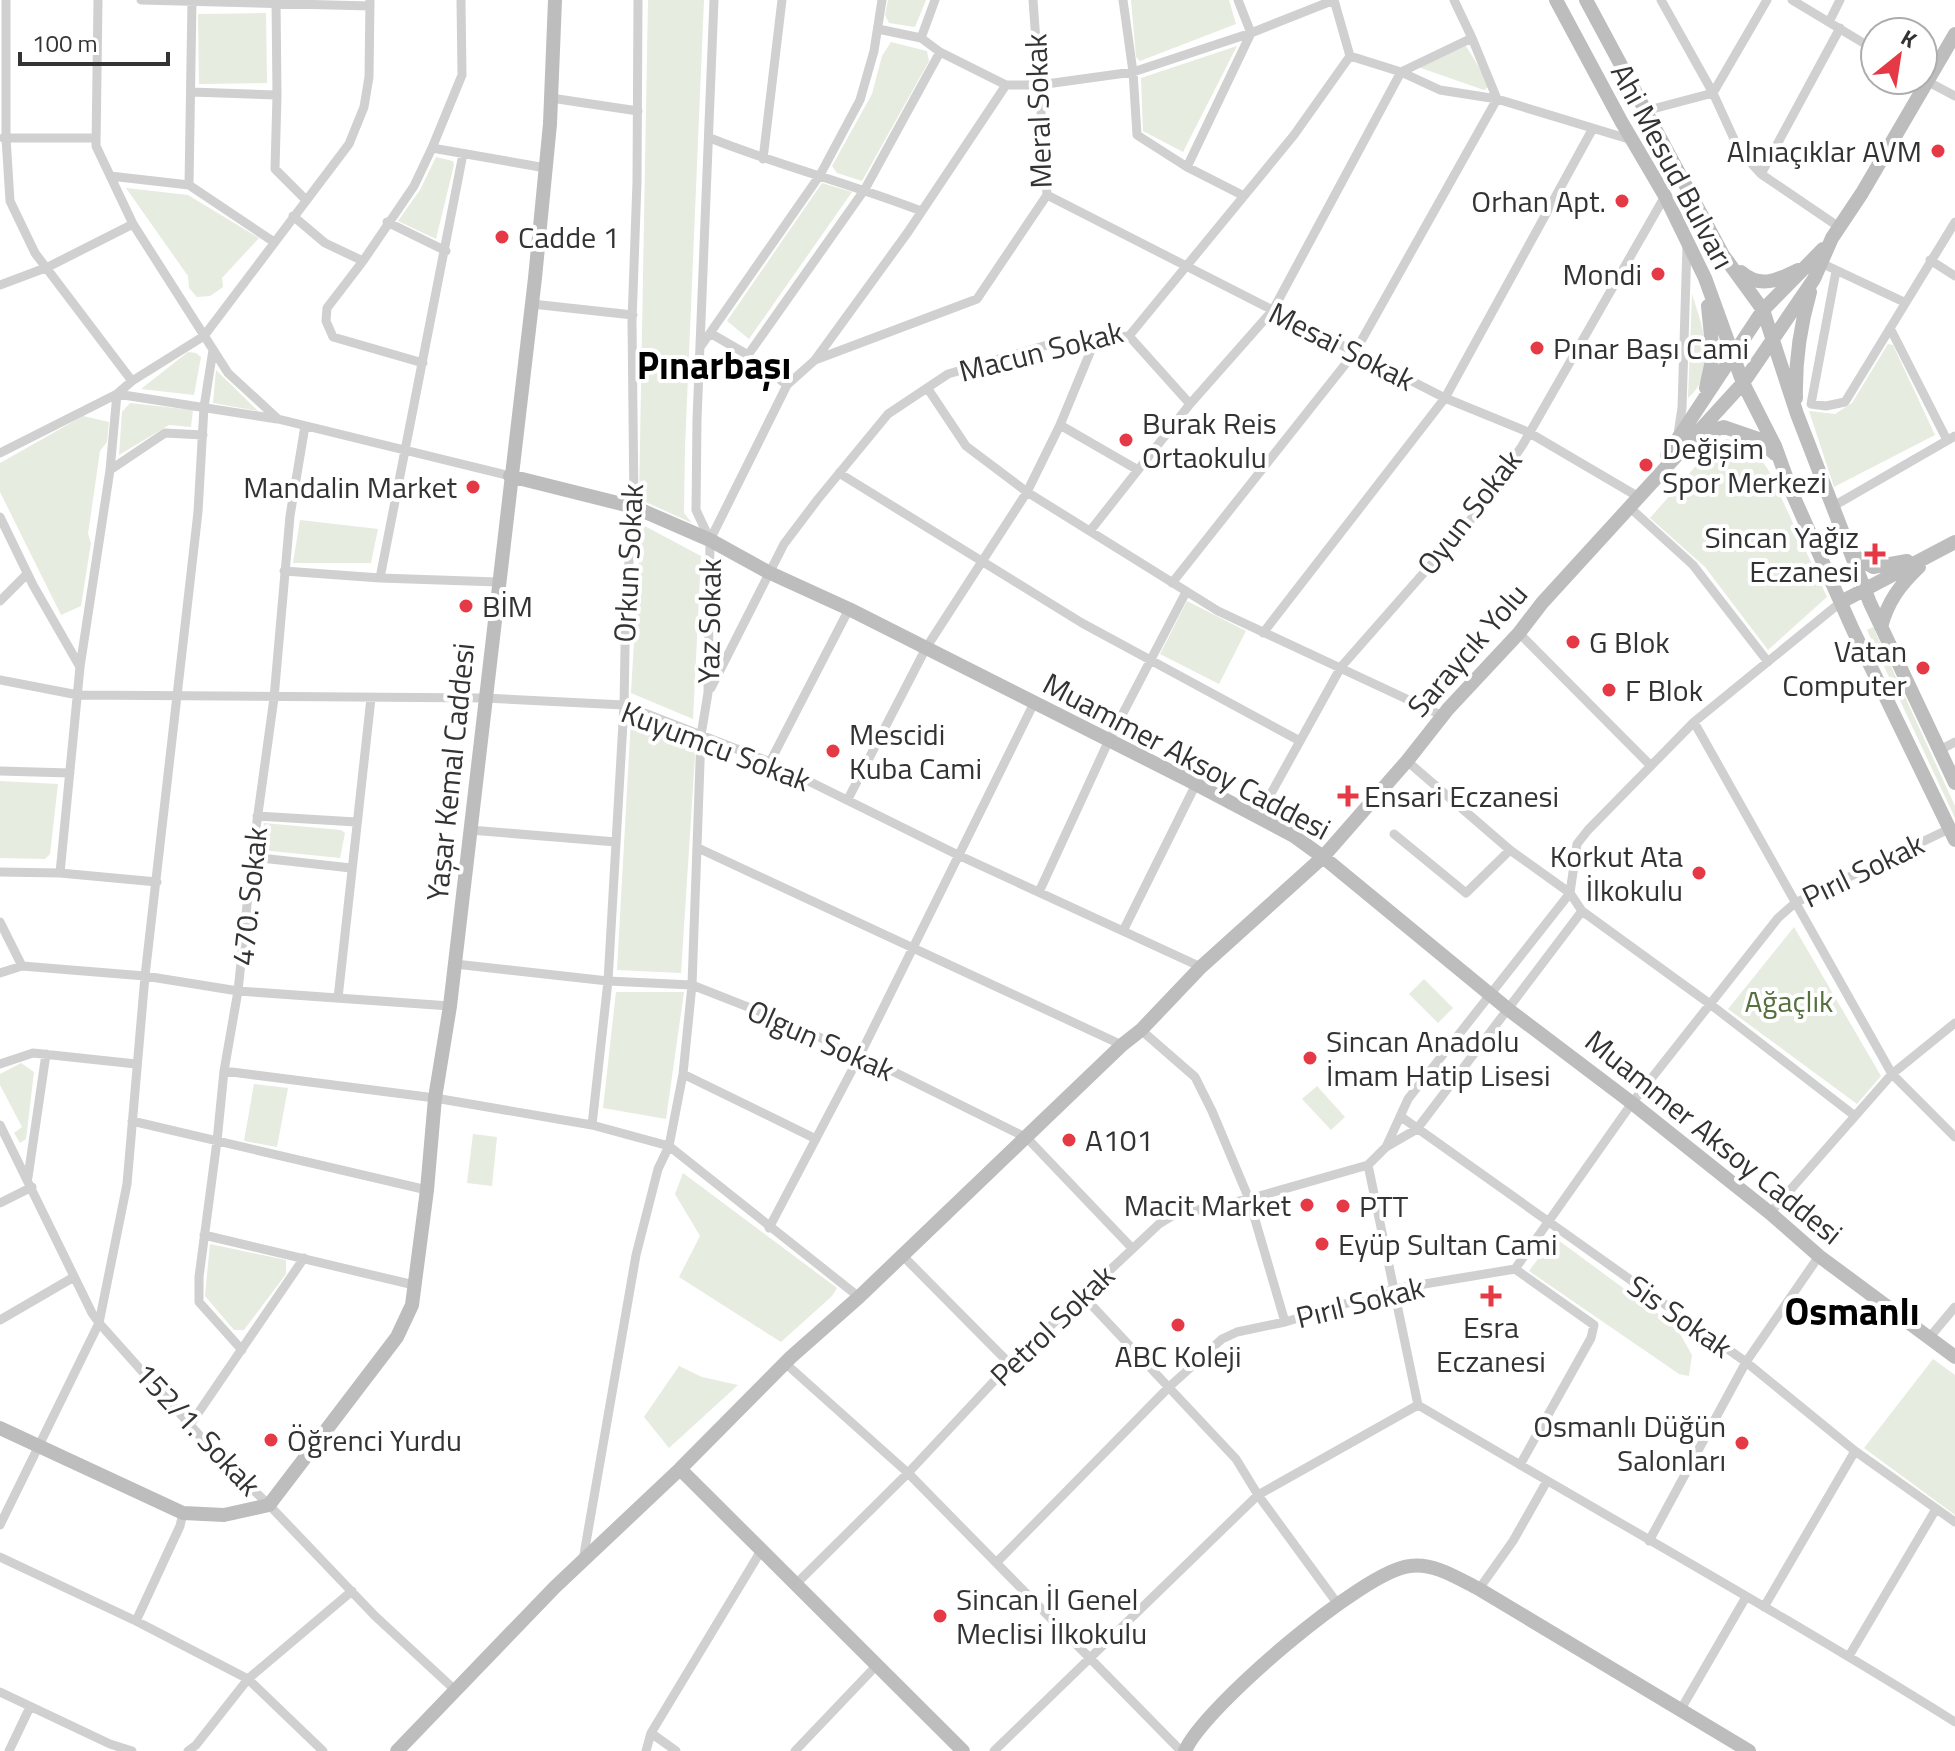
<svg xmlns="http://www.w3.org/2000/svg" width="1955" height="1751" viewBox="0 0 1955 1751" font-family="'Titillium Web',sans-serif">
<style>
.green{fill:#e6ecdf}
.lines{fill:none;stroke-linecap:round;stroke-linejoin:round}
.street{stroke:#d0d0d0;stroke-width:9}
.secondary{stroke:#bdbdbd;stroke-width:14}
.poi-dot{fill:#e63946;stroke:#fff;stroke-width:3}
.labels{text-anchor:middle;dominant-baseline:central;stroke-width:8;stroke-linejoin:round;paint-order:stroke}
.street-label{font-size:30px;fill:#333;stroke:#fff}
.poi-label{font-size:30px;fill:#333;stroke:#fff;text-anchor:start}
.park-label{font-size:30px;fill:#56703f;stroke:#fff}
.district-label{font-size:38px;font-weight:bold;fill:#000;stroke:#fff}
</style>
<rect width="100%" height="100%" fill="#fff"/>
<!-- green -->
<path class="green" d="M648 0H704L685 447 684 513 692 523 639 499Z
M888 0H926L915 27 889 23 885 15Z
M1131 0H1229L1236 24 1140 61 1136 57Z
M266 13 267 83 199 84 198 14Z
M891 42 927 51 929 61 862 181 837 173 832 166 872 94 882 56Z
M1237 46 1183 152 1143 131 1141 78Z
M1466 46 1489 84 1487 88 1484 90 1418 67Z
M436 157 453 161 454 165 436 239 398 221 420 190Z
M822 183 852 192 749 339 727 321Z
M126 188 188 195 259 238 222 278 223 287 210 296 197 297 189 288 188 276Z
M1692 294C1702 326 1720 371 1688 398Z
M1888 344 1893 345 1935 435 1834 487 1809 411 1835 414 1852 403Z
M188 352 196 353 201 357 194 395 141 389Z
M216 370 258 411 213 403Z
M130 403 193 410 191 427 169 425 119 455 122 412Z
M83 416 109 422 107 442 100 451 88 534 91 543 81 606 61 615 0 492V463Z
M1727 439C1747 444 1758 454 1769 471L1827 597 1768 650 1705 567 1650 518 1716 443Z
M300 520 378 529 371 563H293Z
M641 524 701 556 693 719 631 693Z
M1187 601 1246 631 1219 684 1160 654Z
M1873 627 1955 806V818L1867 630Z
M631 719 696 741 681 973 617 970Z
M0 781 58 784 50 854 45 859 0 858Z
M264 823 341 830 345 833 340 858 261 850Z
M1794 927 1881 1076 1857 1104 1728 1009Z
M1424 979 1453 1008 1438 1023 1409 994Z
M616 992H684L666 1119 603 1108Z
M21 1063 34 1072 26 1139 20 1143 14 1133 22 1127 0 1085V1074Z
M254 1084 288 1088 277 1147 244 1141Z
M1317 1086 1345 1117 1331 1130 1302 1099Z
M473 1134 497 1137 492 1186 467 1183Z
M683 1173 837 1288 832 1296 781 1342 679 1277 700 1236 675 1194Z
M1554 1237 1676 1327 1692 1355 1689 1376 1679 1374 1529 1271Z
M210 1244 286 1260V1274L244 1330H234L205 1296Z
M1933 1359 1955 1375V1515L1864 1448Z
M679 1366 702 1377 738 1385 669 1448 644 1417Z"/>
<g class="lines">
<!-- street -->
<path class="street" d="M6 0V138L10 201 35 253 132 381
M98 0 96 146 133 224 228 373 278 419 510 476
M141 0 370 6
M276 0 277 95 275 169 306 200
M1123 0 1133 72 1137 135 1187 167 1244 196
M1661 0 1713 93 1739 150 1761 174 1839 227
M1792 0 1875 50
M1829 22 1840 0
M878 29 921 38 940 52 1006 85H1039L1133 72 1251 33 1334 0
M921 38 935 0
M1350 56 1401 72 1440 90 1497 99 1632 140
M1923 79 1955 96
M191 92 277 95
M551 98 638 111
M1645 111 1713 93 1767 0
M3 138H96
M710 138C780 166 852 184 921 211
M432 148 546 168
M763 159 782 0
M1187 167 1251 33 1238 0
M1761 174 1840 28
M110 176 189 185 274 242
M189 185 192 0
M1047 195 1445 398 1528 432 1637 496
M293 216 325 243 363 261
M387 222 446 251
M1930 260 1955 276
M1821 263 1904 302
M1836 271 1811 404 1826 406 1845 402 1955 222
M0 285 48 267 133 224
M532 304 633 315
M1890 328 1947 440
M710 333 748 355 787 385
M1129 336 1190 404
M701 346 820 175 860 100 874 51 882 0
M748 355 865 189 940 52
M815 360 908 232 1006 85
M423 363 333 337 326 321 327 308 363 261 414 186 432 148 462 75 461 0
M928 389 966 446 1027 492 1218 611 1443 716
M1060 425 1138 470
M1678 434 1682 408 1687 245
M0 453 117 394 277 419
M110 470 165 433 203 435
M839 473 1082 623 1300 741
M1628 506 1693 565 1768 662
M1832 507 1955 436
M0 517 33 585 80 667
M1090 531 1190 404 1273 310 1401 72 1472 38
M710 540 787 385 815 360 977 299 1047 195 1033 0
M284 571 380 578 498 582
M380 578 463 154
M1172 583 1355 352 1497 99 1472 38 1454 0
M0 601 27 574
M1263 633 1445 398 1592 130
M1519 633 1651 766
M0 680 78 695 485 698 624 705 770 762 958 855 1201 967
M711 688 784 544 818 499 888 414 948 374 1047 345 1129 336 1294 135 1350 56 1334 0
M1694 722 1892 1074 1955 1137
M1940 750 1955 742
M1407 761 1510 850 1570 893 1582 911 1710 1004 1855 1116
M770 762 849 609
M0 771 70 773
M848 799 926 648 1027 492 1060 425 1096 338
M257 816 356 822
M1258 817 1341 667 1472 518 1522 446 1665 196
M470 830 616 842
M1394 834 1466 893 1510 850
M698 848 1122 1045
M252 857 351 868
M0 872 60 873 157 882
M60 873 80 667 110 470 117 394 132 381 204 336 349 144 364 107 369 77 370 0
M1039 892 1109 740 1186 592
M0 922 22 966
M1123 931 1196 784
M455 964 608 981 692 985 766 1014 860 1055 1027 1138 1131 1247
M0 973 22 966 145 976 238 991 450 1006
M338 998 371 698
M1141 1030 1195 1077 1212 1111 1249 1199 1285 1322
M0 1064 33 1053 136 1064
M224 1071 435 1098 592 1125 669 1146 859 1297
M683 1074 816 1139
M1400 1116 1746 1362 1855 1451 1955 1522
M132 1121 427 1190
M0 1125 92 1313 99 1323 217 1455 269 1505 375 1616 455 1690
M592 1125 608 981 624 705 626 595 634 507 632 321 637 182 638 0
M1386 1147 1408 1099 1570 893 1577 844 1588 830 1694 722 1841 602
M1368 1165 1418 1405C1597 1511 1779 1612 1955 1722
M28 1177 46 1054
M0 1203 32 1187
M1770 1213 1892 1074 1955 1023
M769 1228 860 1055 1034 703
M204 1235 414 1285
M902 1255 1010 1364
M1515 1269 1594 1325 1591 1338 1520 1465
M1083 1296 1236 1459 1258 1495 1337 1603
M0 1320 74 1277
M1929 1338 1955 1307
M242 1350 199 1302V1277L217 1141 224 1071 238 991 252 857 274 698 290 516 305 426
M785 1363 908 1473 1181 1751
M190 1425 304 1258
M0 1525 99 1323 127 1184 145 976 198 512 204 407 213 350
M1649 1541 1746 1362 1819 1256
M0 1557 136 1621 248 1679 323 1751
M583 1560 636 1255 658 1169 669 1146 683 1074 692 985 701 735 708 693 710 540 696 510 697 419 714 0
M997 1562 1169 1387 1222 1339 1237 1332 1285 1322 1394 1289 1515 1269 1632 1103 1778 918 1795 903 1949 829
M796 1584 908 1473 1010 1364 1159 1224 1174 1215 1249 1199 1368 1165 1386 1147 1417 1129 1582 911
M1479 1589 1513 1541 1547 1481
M1764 1607 1855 1451
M136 1621 180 1526 183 1513
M1849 1656 1936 1509
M0 1692 110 1744 132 1751
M1681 1709 1746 1597
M9 1751 30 1707
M188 1751 196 1745 248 1679 352 1591
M646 1751 651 1733
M676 1751 651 1733 762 1549
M795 1751 876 1666
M994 1751 1258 1495 1418 1405"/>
<!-- secondary -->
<path class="secondary" d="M1556 0 1621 121 1665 196 1705 278 1743 383 1775 446 1792 493 1853 630 1955 840
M1586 0 1723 255 1763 310 1797 414 1870 603 1955 783
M1741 272C1760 289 1778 280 1798 270
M1706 388 1713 356 1708 306
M1796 398C1795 361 1800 327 1810 292
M1697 435 1724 427 1756 438 1775 454
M1667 455 1763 310 1823 249
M510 476 634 507 710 540 768 572 849 609 1188 780 1294 836 1323 857 1509 1010 1632 1103 1770 1213 1819 1256 1955 1357
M1851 554 1873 567 1907 561
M1841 602 1955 542
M1881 627C1888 601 1900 585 1919 567
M0 1428 183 1513 224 1515 269 1505 397 1337 412 1305 427 1190 435 1098 450 1006 535 278 550 124 555 0
M680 1469 963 1751
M397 1751 555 1587 680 1469 791 1357 859 1297 1122 1045 1141 1030 1201 967 1323 857 1407 761 1448 709 1519 633 1542 603 1743 383 1814 279 1832 238 1862 193 1955 34
M1185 1751C1203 1708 1364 1570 1410 1566 1435 1563 1457 1578 1479 1589L1749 1751"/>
</g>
<!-- markers -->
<g class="poi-dot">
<circle cx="1938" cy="151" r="8"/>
<circle cx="1622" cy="201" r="8"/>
<circle cx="502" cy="237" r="8"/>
<circle cx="1658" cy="274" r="8"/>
<circle cx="1537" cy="348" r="8"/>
<circle cx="1126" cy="440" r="8"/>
<circle cx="1646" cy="465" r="8"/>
<circle cx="473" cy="487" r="8"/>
<path d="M1871 542h8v8h8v8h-8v8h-8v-8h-8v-8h8z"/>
<circle cx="466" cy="606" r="8"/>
<circle cx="1573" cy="642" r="8"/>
<circle cx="1923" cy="668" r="8"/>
<circle cx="1609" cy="690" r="8"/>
<circle cx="833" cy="751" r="8"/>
<path d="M1344 784h8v8h8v8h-8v8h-8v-8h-8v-8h8z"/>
<circle cx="1699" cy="873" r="8"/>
<circle cx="1310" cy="1058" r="8"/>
<circle cx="1069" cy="1140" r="8"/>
<circle cx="1307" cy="1205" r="8"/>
<circle cx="1343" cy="1206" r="8"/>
<circle cx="1322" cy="1244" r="8"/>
<path d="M1487 1284h8v8h8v8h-8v8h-8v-8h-8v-8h8z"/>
<circle cx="1178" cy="1325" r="8"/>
<circle cx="271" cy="1440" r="8"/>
<circle cx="1742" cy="1443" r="8"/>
<circle cx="940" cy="1616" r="8"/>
</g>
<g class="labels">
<!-- street labels -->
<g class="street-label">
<text transform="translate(1038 111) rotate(-92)">Meral Sokak</text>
<text transform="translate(1673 166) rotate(62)">Ahi Mesud Bulvarı</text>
<text transform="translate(1342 346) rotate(27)">Mesai Sokak</text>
<text transform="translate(1041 351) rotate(-14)">Macun Sokak</text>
<text transform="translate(1469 512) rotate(-52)">Oyun Sokak</text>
<text transform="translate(628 563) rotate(-87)">Orkun Sokak</text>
<text transform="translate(709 621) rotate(-89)">Yaz Sokak</text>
<text transform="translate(1467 650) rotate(-49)">Saraycık Yolu</text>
<text transform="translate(716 746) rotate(21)">Kuyumcu Sokak</text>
<text transform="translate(1187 756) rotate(28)">Muammer Aksoy Caddesi</text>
<text transform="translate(450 772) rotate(-84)">Yaşar Kemal Caddesi</text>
<text transform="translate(1863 870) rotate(-26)">Pırıl Sokak</text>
<text transform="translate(249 896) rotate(-84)">470. Sokak</text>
<text transform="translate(821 1040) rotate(24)">Olgun Sokak</text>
<text transform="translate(1714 1137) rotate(39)">Muammer Aksoy Caddesi</text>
<text transform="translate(1360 1302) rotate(-14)">Pırıl Sokak</text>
<text transform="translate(1680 1316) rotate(35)">Sis Sokak</text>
<text transform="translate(1052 1325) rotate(-44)">Petrol Sokak</text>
<text transform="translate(198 1429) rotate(47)">152/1. Sokak</text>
</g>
<!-- poi labels -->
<g class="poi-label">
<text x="1922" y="151" text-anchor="end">Alnıaçıklar AVM</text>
<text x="1606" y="201" text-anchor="end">Orhan Apt.</text>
<text x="518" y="237">Cadde 1</text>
<text x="1642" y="274" text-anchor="end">Mondi</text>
<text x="1553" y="348">Pınar Başı Cami</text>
<text x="1142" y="423">Burak Reis<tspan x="1142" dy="34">Ortaokulu</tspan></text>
<text x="1662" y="448">Değişim<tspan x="1662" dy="34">Spor Merkezi</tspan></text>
<text x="457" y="487" text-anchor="end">Mandalin Market</text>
<text x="1859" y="537" text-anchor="end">Sincan Yağız<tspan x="1859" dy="34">Eczanesi</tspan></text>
<text x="482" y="606">BİM</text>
<text x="1589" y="642">G Blok</text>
<text x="1907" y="651" text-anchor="end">Vatan<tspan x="1907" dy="34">Computer</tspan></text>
<text x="1625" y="690">F Blok</text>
<text x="849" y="734">Mescidi<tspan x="849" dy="34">Kuba Cami</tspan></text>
<text x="1364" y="796">Ensari Eczanesi</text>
<text x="1683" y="856" text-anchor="end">Korkut Ata<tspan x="1683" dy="34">İlkokulu</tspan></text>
<text x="1326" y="1041">Sincan Anadolu<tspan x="1326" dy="34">İmam Hatip Lisesi</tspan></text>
<text x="1085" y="1140">A101</text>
<text x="1291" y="1205" text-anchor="end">Macit Market</text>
<text x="1359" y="1206">PTT</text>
<text x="1338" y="1244">Eyüp Sultan Cami</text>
<text x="1491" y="1327" text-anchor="middle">Esra<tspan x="1491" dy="34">Eczanesi</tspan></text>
<text x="1178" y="1356" text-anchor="middle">ABC Koleji</text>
<text x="1726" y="1426" text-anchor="end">Osmanlı Düğün<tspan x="1726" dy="34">Salonları</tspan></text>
<text x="287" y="1440">Öğrenci Yurdu</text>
<text x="956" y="1599">Sincan İl Genel<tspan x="956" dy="34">Meclisi İlkokulu</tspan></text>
</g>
<!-- park labels -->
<g class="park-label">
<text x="1789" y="1001">Ağaçlık</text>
</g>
<!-- district labels -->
<g class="district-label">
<text x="714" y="365">Pınarbaşı</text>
<text x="1852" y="1311">Osmanlı</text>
</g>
</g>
<!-- north arrow -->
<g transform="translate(1899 56) rotate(30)"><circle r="38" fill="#ffffff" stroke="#adadad" stroke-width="2"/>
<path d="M0-6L14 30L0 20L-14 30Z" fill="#e63946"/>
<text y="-12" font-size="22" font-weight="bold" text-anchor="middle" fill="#333333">K</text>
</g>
<!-- scale -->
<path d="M20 52v12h148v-12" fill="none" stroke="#333333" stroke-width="4"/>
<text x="32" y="52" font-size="24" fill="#333333" stroke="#ffffff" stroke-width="6" paint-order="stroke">100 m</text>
</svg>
